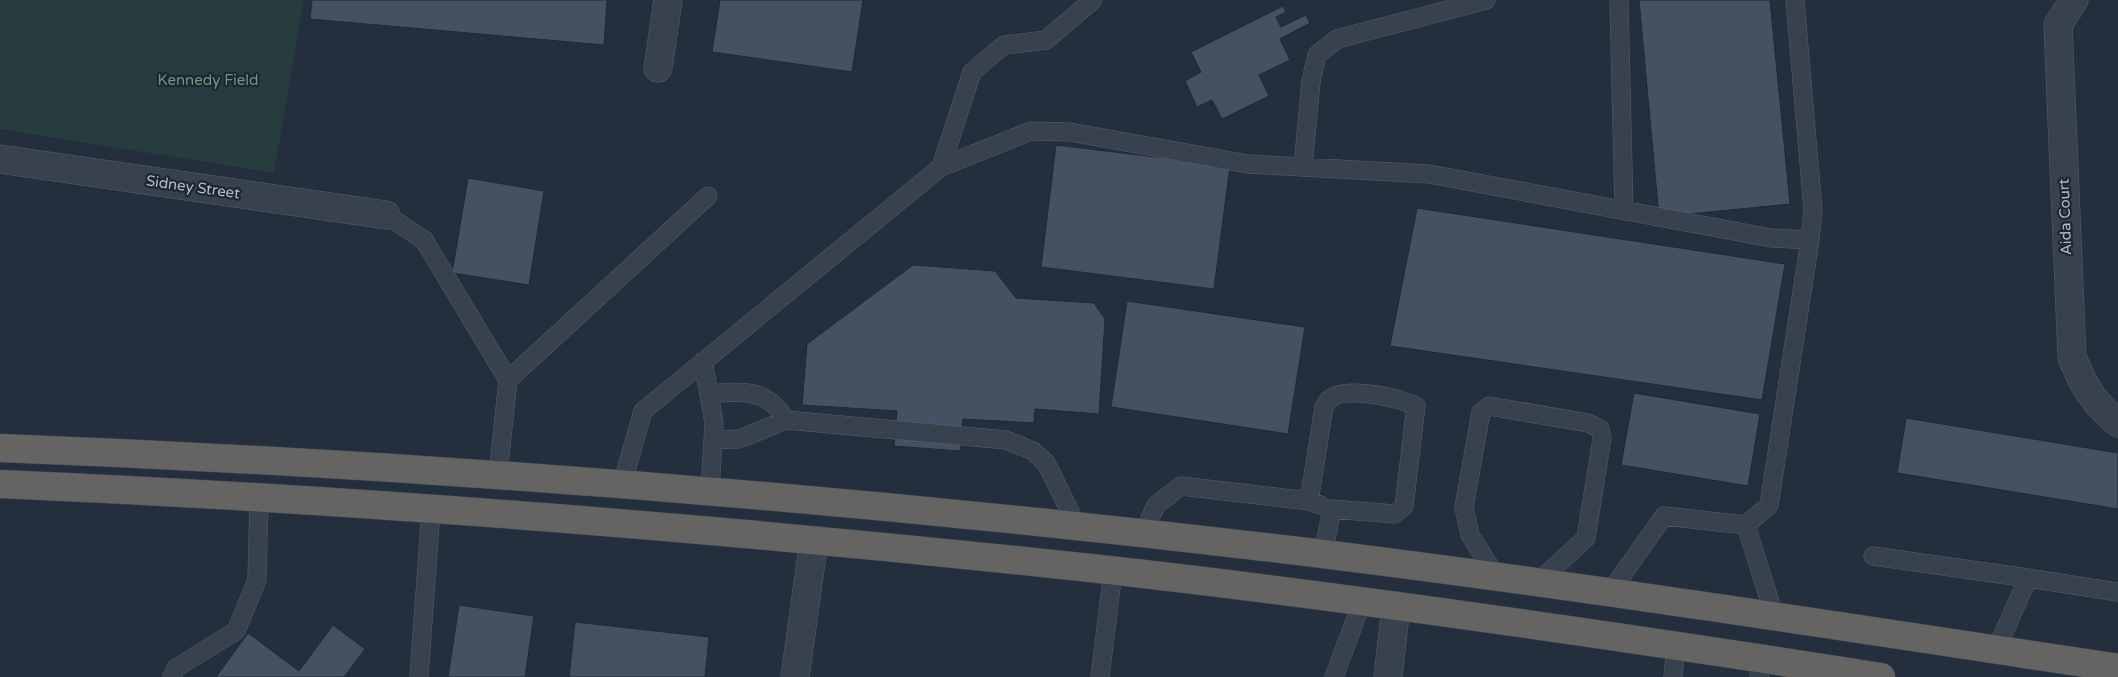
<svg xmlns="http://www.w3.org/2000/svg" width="2118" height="677" viewBox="0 0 2118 677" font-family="'Varela Round',sans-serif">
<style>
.green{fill:#263c3f}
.building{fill:#455162;stroke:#1f2835}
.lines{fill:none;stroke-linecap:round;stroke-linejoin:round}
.service-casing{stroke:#565f6c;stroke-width:19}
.minor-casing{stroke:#565f6c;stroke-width:29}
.trunk-casing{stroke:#434c59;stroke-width:29}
.service{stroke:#38414e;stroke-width:18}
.minor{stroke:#38414e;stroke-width:28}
.trunk{stroke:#656462;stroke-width:28}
.labels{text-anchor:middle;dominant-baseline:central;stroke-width:4.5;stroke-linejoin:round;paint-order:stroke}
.park-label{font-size:15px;fill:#6b9a76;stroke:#1d2633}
.street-label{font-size:15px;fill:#b4bcc9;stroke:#1d2633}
</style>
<rect width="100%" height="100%" fill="#242f3e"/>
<!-- green -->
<path class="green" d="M0 0H304L274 173 0 129Z"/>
<!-- building -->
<path class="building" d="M312 0H607L604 45 310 19Z
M720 0H863L852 72 712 52Z
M1639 0H1770L1790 204 1659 217Z
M1283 6 1286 12 1276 17 1281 27 1306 15 1310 23 1280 39 1290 60 1259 75 1269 96 1222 119 1212 100 1197 107 1185 81 1201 72 1191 52Z
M1056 145 1230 166 1214 289 1041 267Z
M468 178 544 191 529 285 452 273Z
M1417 208 1785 264 1762 400 1390 346Z
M913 265 995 271 1016 298 1094 303 1105 319 1099 414 1035 409 1034 423 963 419 960 451 894 446 897 411 802 405 807 344Z
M1127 301 1305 327 1288 434 1111 407Z
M1634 393 1760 414 1748 486 1621 465Z
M1906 418 2118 453V509L1897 473Z
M459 605 534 616 525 677H448Z
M575 622 709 637 705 677H569Z
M333 625 365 649 344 677H216L248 633 299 671Z"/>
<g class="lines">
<defs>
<path id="service" d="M1619 0 1624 211
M941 167 972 72 1004 45 1046 40 1093 0
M1303 167 1311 81 1317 55 1337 39 1486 0
M386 215 424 240 508 380 708 196
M703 361 714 423 710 491
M709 394C742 391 767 388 786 420
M713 440 739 439 786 420 1006 440 1033 451 1046 463 1077 526
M498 474 508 380
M622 484 643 411 941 167 1031 131 1070 132 1248 164 1429 174 1771 238 1810 240 1813 210 1795 0
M1309 501 1324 407C1326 404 1328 399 1331 398 1348 386 1399 398 1416 406L1404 506 1395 514 1332 509 1323 554
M1746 525 1769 505 1810 240
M1143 534 1156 505 1181 486 1309 501 1320 505
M1873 556 2028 578
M1496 576 1470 535 1464 507 1481 412 1489 406 1588 423 1600 429 1602 438 1586 538 1538 582
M1610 592 1664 516 1746 525 1774 615
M1996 650 2028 578 2118 592
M172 677 176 668 236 631 257 580 259 499
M419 677 431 510
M1100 677 1113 571
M1334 677 1362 602
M1673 677 1676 646
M1759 677 1761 659"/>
<path id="minor" d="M2074 0 2058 25 2072 357C2084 387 2093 402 2118 423
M658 68 668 0
M0 159 386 215
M795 677 814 540
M1388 677 1396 606"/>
<path id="trunk" d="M0 448C442 465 884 501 1323 554 1589 587 1853 628 2118 668
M0 484C370 500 741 530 1109 570 1367 599 1625 637 1881 677"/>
</defs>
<!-- service casing -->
<use href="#service" class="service-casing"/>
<!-- minor casing -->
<use href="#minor" class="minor-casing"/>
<!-- trunk casing -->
<use href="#trunk" class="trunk-casing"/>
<!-- service -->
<use href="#service" class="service"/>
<!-- minor -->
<use href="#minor" class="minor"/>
<!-- trunk -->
<use href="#trunk" class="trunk"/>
</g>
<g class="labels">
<!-- park labels -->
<g class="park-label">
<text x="208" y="80">Kennedy Field</text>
</g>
<!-- street labels -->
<g class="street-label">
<text transform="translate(193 187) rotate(8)">Sidney Street</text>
<text transform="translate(2065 217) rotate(-92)">Aida Court</text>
</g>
</g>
</svg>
